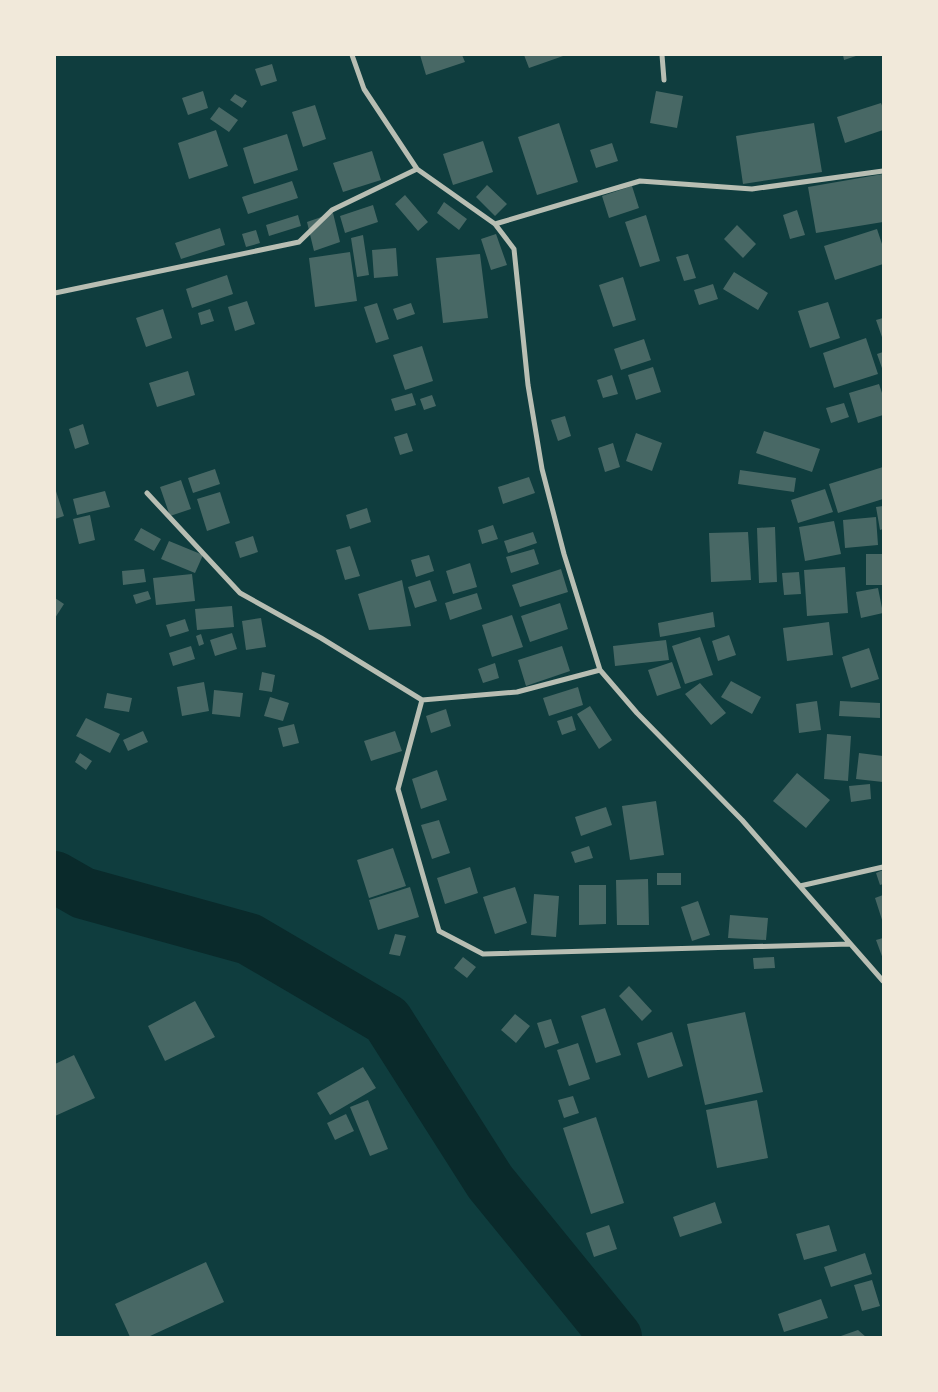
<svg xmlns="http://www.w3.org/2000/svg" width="938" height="1392" viewBox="0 0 938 1392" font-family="Karla,sans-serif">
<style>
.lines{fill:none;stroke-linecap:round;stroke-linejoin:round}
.river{stroke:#0a2a2b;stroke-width:52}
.building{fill:#486865}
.minor{stroke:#b8beb3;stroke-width:5}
</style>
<rect width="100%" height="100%" fill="#0f3d3e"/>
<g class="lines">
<!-- river -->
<path class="river" d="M55 877 83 893 249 939 387 1020 490 1182 616 1337"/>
</g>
<!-- building -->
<path class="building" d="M420 55H462L465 62 426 75Z
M524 55H566L529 68Z
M843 55H859L844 60Z
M272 64 277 81 261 86 255 69Z
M203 91 208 108 188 115 182 98Z
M656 91 683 96 677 128 650 123Z
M235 94 247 101 242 108 230 100Z
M881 103 883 108V130L845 143 837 117Z
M315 105 326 139 303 147 292 112Z
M219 107 238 120 229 132 210 119Z
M559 123 578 182 537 195 518 137Z
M814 123 822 172 743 184 736 136Z
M216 130 228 166 189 179 178 143Z
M287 134 298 170 254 184 243 148Z
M483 141 493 172 453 185 443 154Z
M612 143 618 161 596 168 590 150Z
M372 151 381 180 343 192 333 163Z
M883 174V222L816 233 808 187Z
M292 181 298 198 248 214 242 197Z
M487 185 507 204 495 216 476 197Z
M632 186 639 208 609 218 602 196Z
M405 195 428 222 418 231 395 204Z
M444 202 467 219 459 230 437 213Z
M373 205 378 222 345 233 340 216Z
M797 210 805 235 790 239 783 215Z
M333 213 340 242 314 251 307 222Z
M298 215 301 226 269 236 266 225Z
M646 215 660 261 640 267 625 222Z
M737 225 756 244 743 258 724 239Z
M220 228 225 245 181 259 175 243Z
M877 229 883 247V264L835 280 824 246Z
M256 230 260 243 246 247 242 234Z
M496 234 507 265 491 270 481 239Z
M363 235 369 275 357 277 351 238Z
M396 248 398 276 374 278 372 250Z
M350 252 357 301 315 307 309 258Z
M480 254 488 318 443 323 436 258Z
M688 254 696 278 684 281 676 257Z
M734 272 768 293 758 310 723 289Z
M227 275 233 294 192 308 186 289Z
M623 277 636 320 613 327 599 285Z
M713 284 718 299 699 305 694 290Z
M247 301 255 324 235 331 228 307Z
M828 302 840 338 810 348 798 311Z
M377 303 389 339 376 343 364 307Z
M411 303 415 314 397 320 393 309Z
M163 309 172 338 146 347 136 318Z
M210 309 214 321 201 325 198 313Z
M883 318V340L876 320Z
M866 338 878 374 834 388 823 353Z
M644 339 651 360 621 370 614 349Z
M422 346 433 381 405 390 393 355Z
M883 352V371L877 354Z
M653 367 661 392 636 400 628 375Z
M188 371 195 395 157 407 149 383Z
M612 375 618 394 603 398 597 380Z
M879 384 883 396V415L858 423 849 393Z
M412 393 416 405 395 411 391 399Z
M432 395 436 406 424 410 420 399Z
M844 403 849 417 831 423 826 408Z
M565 416 571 436 558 441 551 420Z
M83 424 89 444 75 449 69 429Z
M764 431 820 449 812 472 756 453Z
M407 433 413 451 400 455 394 437Z
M636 433 662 443 652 471 626 461Z
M613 443 620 467 605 472 598 448Z
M883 467V499L838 513 829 484Z
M215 469 220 484 193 493 188 478Z
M740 470 796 478 794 492 738 484Z
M529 477 535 493 503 504 498 487Z
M181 480 191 509 170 516 160 487Z
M55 488 64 516 55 519Z
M825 489 833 512 798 523 791 500Z
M105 491 110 507 77 515 73 499Z
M220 492 230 523 207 531 197 499Z
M883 506V529L880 530 876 507Z
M367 508 371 522 350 529 346 515Z
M90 515 95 540 79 544 73 519Z
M876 517 878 545 845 548 843 520Z
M834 521 841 554 805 561 799 527Z
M493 525 498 539 482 544 478 530Z
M775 527 777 582 759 583 757 528Z
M141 528 161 539 154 551 134 540Z
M533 532 537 543 508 553 504 541Z
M748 532 751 580 711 582 709 533Z
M253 536 258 552 240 558 235 542Z
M169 541 203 555 195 573 161 559Z
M350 546 360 576 345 580 336 550Z
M534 549 539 564 511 573 506 557Z
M866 554H883V585H866Z
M429 555 434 571 416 577 411 560Z
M470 563 477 587 453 594 446 571Z
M845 567 848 613 807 616 804 570Z
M144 569 146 582 123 585 122 571Z
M561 569 568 592 520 607 512 585Z
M799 572 801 594 784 595 782 573Z
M192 574 195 601 156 605 153 578Z
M402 580 411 626 369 630 358 594Z
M430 580 437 601 415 608 408 587Z
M878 588 883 613 861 618 856 592Z
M148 591 151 599 136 604 133 595Z
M477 593 482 609 450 620 445 603Z
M55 598 64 604 55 618Z
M560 603 568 629 530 642 521 616Z
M232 606 234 627 197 630 195 609Z
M713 612 715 627 660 637 658 623Z
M512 615 523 647 492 657 482 625Z
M261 618 266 647 246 650 242 621Z
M185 619 189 631 170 637 166 625Z
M829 622 833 655 787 661 783 628Z
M232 633 237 649 215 656 210 640Z
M201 634 204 644 199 646 196 636Z
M729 635 736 655 718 661 712 641Z
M700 637 713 675 685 684 672 646Z
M666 640 669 660 615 666 613 646Z
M191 646 195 659 173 666 169 653Z
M562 646 570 671 526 686 518 660Z
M869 648 879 679 851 688 842 657Z
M672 662 681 688 657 696 648 670Z
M495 663 499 678 483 683 478 669Z
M262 672 275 675 272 692 259 690Z
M731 681 761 697 752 714 721 697Z
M204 682 209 711 182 716 177 687Z
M700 683 726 713 711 725 685 694Z
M578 687 583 705 549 716 543 698Z
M214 690 243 693 240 717 212 714Z
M107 693 132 698 129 712 104 708Z
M270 697 289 703 283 721 264 716Z
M817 701 821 730 799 733 796 704Z
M840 701 880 703V718L839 716Z
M590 706 612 740 599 749 577 714Z
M446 709 451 726 431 733 426 716Z
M572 716 576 730 562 735 557 721Z
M86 718 120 734 110 753 76 736Z
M294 724 299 743 283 747 278 728Z
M143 731 148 742 128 751 123 740Z
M395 731 402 751 371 761 364 741Z
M827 734 851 736 848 781 824 779Z
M80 753 92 761 86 770 75 762Z
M859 753 883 756V782L856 779Z
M437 770 447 800 421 809 412 779Z
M797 773 830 800 806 828 773 801Z
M870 784 871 799 851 802 849 786Z
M656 801 664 855 630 860 622 806Z
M606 807 612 825 581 836 575 817Z
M439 820 450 853 432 859 421 825Z
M589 846 593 858 575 863 571 852Z
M393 848 406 886 369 898 357 860Z
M470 867 478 893 445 904 437 878Z
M883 870V884L880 885 876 873Z
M657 873H681V885H657Z
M648 879 649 925H617L616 880Z
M579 885H606V924L579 925Z
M410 887 419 917 378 930 369 900Z
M515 887 527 923 495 934 483 897Z
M534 894 559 896 556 937 531 935Z
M883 895V923L875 898Z
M698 901 710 935 692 941 681 907Z
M730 915 768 918 766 940 728 938Z
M395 934 406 936 400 956 389 954Z
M883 938V959L876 940Z
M463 957 476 967 467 978 454 968Z
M774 957 775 968 754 969 753 958Z
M629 986 652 1011 642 1021 619 996Z
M195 1001 215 1037 165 1061 148 1026Z
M605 1008 621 1055 596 1063 581 1016Z
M745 1012 763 1092 705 1105 687 1024Z
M515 1014 530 1026 516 1043 501 1030Z
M551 1019 559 1043 545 1048 537 1023Z
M672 1032 683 1066 648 1078 637 1043Z
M578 1043 590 1079 569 1086 557 1050Z
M74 1055 95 1098 55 1116V1064Z
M363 1067 376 1088 330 1115 317 1093Z
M573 1096 579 1113 564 1118 558 1100Z
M368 1100 388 1149 370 1156 350 1107Z
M757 1100 768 1158 717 1168 706 1110Z
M346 1114 354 1131 335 1140 327 1123Z
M596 1117 624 1203 591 1214 563 1128Z
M715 1202 722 1223 680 1237 673 1217Z
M609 1225 617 1249 594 1257 586 1233Z
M829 1225 837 1251 804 1260 796 1234Z
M865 1253 872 1274 831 1287 824 1267Z
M206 1262 224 1302 148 1337H130L115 1304Z
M872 1280 880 1306 862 1311 854 1285Z
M821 1299 828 1318 784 1332 778 1314Z
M858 1330 866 1337H838Z"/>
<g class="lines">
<!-- minor -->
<path class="minor" d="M352 55 364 89 417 169 495 224 514 249 528 385 542 469 564 554 600 670 637 713 742 820 883 981
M662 55 664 80
M495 224 640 181 752 189 883 171
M55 293 299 242 332 210 417 169
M147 493 240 593 321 638 422 700 517 692 600 670
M422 700 398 789 439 931 483 954 850 944
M800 886 883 867"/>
</g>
<!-- border -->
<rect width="938" height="1392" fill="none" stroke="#f1e9da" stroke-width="112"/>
</svg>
